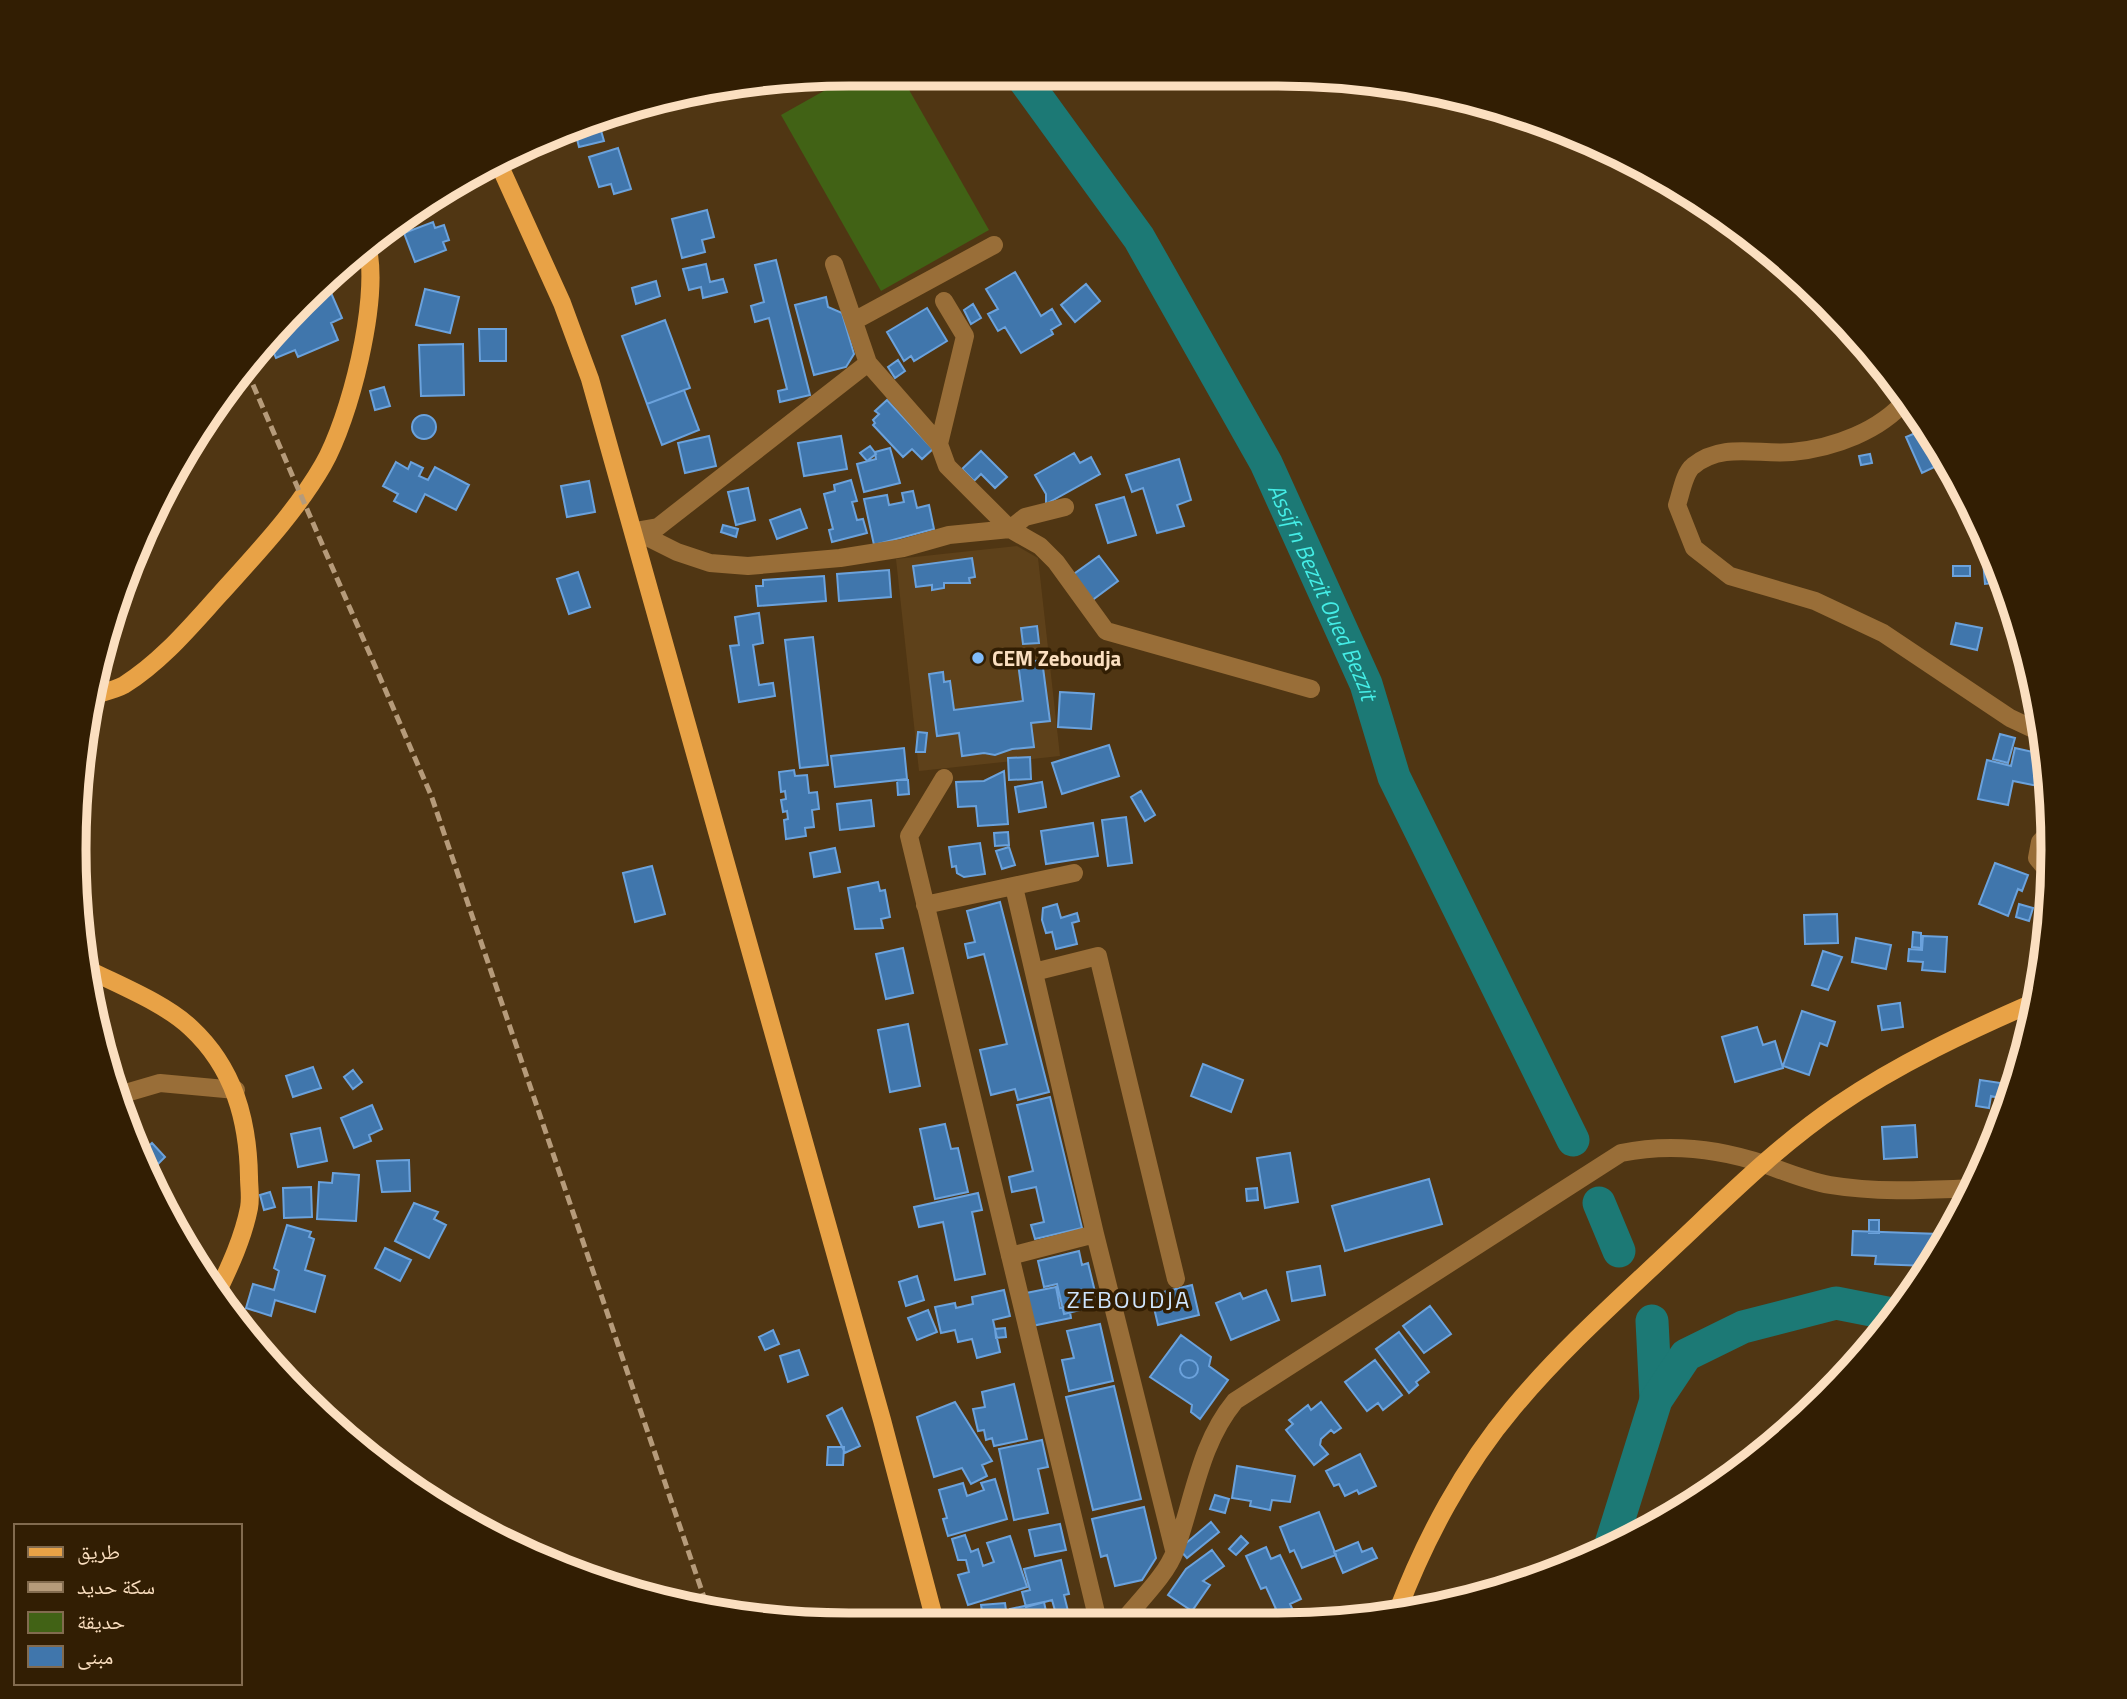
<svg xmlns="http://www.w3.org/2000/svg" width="2127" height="1699" viewBox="0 0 2127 1699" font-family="'Titillium Web','Noto Naskh Arabic',sans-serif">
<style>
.built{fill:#5e411a}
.green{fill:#416215}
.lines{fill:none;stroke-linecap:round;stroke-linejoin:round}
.river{stroke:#1c7975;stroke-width:33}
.building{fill:#4076ac;stroke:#6ba2dc;stroke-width:2}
.minor{stroke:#996e38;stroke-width:18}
.major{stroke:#e8a246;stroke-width:18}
.rail{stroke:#b69b7a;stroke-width:5;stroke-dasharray:10 5;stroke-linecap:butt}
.poi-dot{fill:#81bcfa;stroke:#321e03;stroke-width:2.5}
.labels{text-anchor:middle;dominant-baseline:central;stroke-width:7;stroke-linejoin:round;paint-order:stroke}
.poi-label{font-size:21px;font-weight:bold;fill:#fbdfc0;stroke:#321e03;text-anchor:start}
.water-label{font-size:23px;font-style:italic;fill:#45eee7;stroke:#321e03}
.quarter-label{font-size:24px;letter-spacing:2px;fill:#cfe5fd;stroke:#321e03}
.rim{fill:none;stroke:#fbdfc0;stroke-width:9}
</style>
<rect width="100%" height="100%" fill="#503613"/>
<!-- built -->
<path class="built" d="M1017 546 1038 558 1060 756 919 771 896 559Z"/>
<!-- green -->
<path class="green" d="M854 74H900L989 230 881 291 781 115Z"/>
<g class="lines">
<!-- river -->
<g class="river">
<path id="s1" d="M1020 74 1139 238 1266 463 1366 684 1394 777 1573 1140"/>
<path d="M1599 1203 1619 1251"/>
<path d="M1652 1321 1656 1400"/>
<path d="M1610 1547 1656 1400 1686 1355 1743 1327 1836 1303 1897 1315"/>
</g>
</g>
<!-- building -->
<path class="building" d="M586 126 587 131 600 127 604 141 579 147 575 131Z
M618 148 631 189 614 194 611 184 599 187 589 157Z
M707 210 714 237 702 240 705 252 682 258 672 219Z
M433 222 435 228 444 225 449 240 443 242 446 250 415 262 404 233Z
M776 260 810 395 780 402 778 391 787 389 769 318 755 322 751 306 764 302 755 265Z
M706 264 710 282 723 279 727 292 703 298 701 287 689 290 683 269Z
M1015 272 1041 316 1052 309 1061 324 1051 330 1053 334 1021 353 1005 327 998 331 988 314 998 309 986 289Z
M656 281 660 296 636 304 632 288Z
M1086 284 1100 301 1075 322 1061 305Z
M328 286 342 318 331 323 338 340 298 357 295 350 276 358 269 342 301 301Z
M425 289 459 297 450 333 416 325Z
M826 297 828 307 842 313 854 354 846 367 814 375 795 305Z
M973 304 981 318 971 324 964 310Z
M927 308 947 341 914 361 911 356 904 361 887 332Z
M665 320 690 388 647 404 622 336Z
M479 329H506V361H480Z
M463 344 464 395 421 396 419 345Z
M898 360 905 371 895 378 888 367Z
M384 387 390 406 375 410 370 391Z
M684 390 699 430 662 445 647 404Z
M887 400 933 449 922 459 912 449 903 457 873 425 875 423 873 420 879 414 875 411Z
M412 427a12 12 0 1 1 24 0a12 12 0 1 1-24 0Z
M1927 428 1949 460 1922 473 1906 437Z
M709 436 716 466 685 473 678 443Z
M841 436 847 469 804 476 798 443Z
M870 446 876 454 867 461 860 453Z
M890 448 900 483 864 492 857 464 876 459 875 452Z
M981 451 1007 477 995 488 981 474 974 481 962 469Z
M1074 453 1080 463 1091 457 1100 474 1046 504V494L1035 475Z
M1870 454 1872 463 1861 465 1859 456Z
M1179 459 1191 500 1177 505 1184 526 1157 533 1143 488 1132 492 1126 475Z
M396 462 408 469 411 462 423 468 419 476 428 480 435 467 469 485 456 510 425 494 416 512 394 501 398 494 383 486Z
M851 480 857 501 852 502 857 520 863 519 867 533 832 542 829 530 833 529 824 494 835 491 834 485Z
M589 481 595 512 567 517 561 486Z
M748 488 755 520 736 525 728 492Z
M913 491 917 508 929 505 934 529 874 545 864 499 887 495 889 505 904 502 902 493Z
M1124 497 1136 535 1108 543 1096 505Z
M800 509 807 528 777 539 770 520Z
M723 525 738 529 736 537 721 532Z
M1099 556 1118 581 1083 607 1064 581Z
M972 558 975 577 969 578 970 583H944V588L932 590V585L916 587 913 566Z
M1994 559 2004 582 1985 584 1983 560Z
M1953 566H1970V576H1953Z
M889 570 891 597 839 601 837 574Z
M578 572 590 607 569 614 557 579Z
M824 576 826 601 758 606 756 586H763V580Z
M759 613 763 643 753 645 759 685 773 683 775 696 739 702 730 646 739 645 735 617Z
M1956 623 1982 628 1977 650 1951 644Z
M1037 626 1039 643 1023 644 1021 628Z
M813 637 828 765 800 768 785 640Z
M1042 660 1050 721 1031 723 1034 747 1012 749 995 755 984 753 962 756 959 733 937 736 929 674 943 672 944 682 950 681 954 710 1023 701 1018 663Z
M1060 692 1094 694 1091 729 1058 727Z
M918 732 927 733 925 752H916Z
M2000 734 2015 738 2008 763 1993 759Z
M1109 745 1119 776 1062 794 1052 763Z
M904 748 907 779 835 787 831 756Z
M2015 748 2047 755 2048 788 2013 781 2008 805 1978 799 1987 760 2011 766Z
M1030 757 1031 779 1009 780 1008 758Z
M794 770 795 776 807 775 809 793 817 792 819 809 812 810 814 827 805 828 806 836 786 839 784 820 788 819 787 811 783 812 781 800 786 799 785 791 781 792 779 772Z
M1004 771 1008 824 978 826 976 806 958 807 956 782 984 781Z
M897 780H908L909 794 898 795Z
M1042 782 1046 807 1019 812 1015 787Z
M1141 791 1155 815 1145 821 1131 797Z
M871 800 874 826 840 830 837 804Z
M1126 817 1132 863 1108 866 1102 820Z
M1093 823 1098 856 1046 864 1041 831Z
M1008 832 1009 845 995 846 994 833Z
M980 843 985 874 964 877 957 873 956 866 952 867 949 847Z
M1009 847 1015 865 1002 869 996 851Z
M835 848 840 872 814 877 810 853Z
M1995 863 2028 875 2022 891 2018 889 2008 916 1979 904Z
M652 866 665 914 635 922 623 873Z
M878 882 880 891 885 890 890 917 881 919 883 928 855 929 848 888Z
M1000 902 1049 1092 1018 1100 1015 1089 991 1095 980 1050 1007 1044 984 954 968 958 965 944 975 942 967 911Z
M1057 904 1061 918 1077 913 1079 921 1072 923 1077 944 1056 949 1052 932 1046 933 1042 920 1043 908Z
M2019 904 2033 908 2029 921 2016 917Z
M1837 914 1838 943 1805 944 1804 915Z
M1913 932 1921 933V948L1912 947Z
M1923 936 1947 937 1945 972 1922 970 1923 962 1908 961 1909 949 1922 950Z
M1856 938 1891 945 1886 969 1852 962Z
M903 948 913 993 886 999 876 954Z
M1823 951 1842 957 1828 990 1812 985Z
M1900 1003 1903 1027 1882 1030 1878 1006Z
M1802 1011 1835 1022 1827 1046 1820 1043 1809 1075 1783 1066Z
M908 1024 920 1086 890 1092 878 1030Z
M1757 1027 1763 1045 1775 1041 1783 1068 1735 1082 1722 1037Z
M1203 1064 1243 1080 1231 1112 1191 1096Z
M313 1067 321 1088 293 1097 286 1076Z
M353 1070 362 1082 353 1089 344 1077Z
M1980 1080 2001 1083 1999 1098 1991 1096 1989 1108 1976 1106Z
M2002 1085 2014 1086 2003 1114H2000Z
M1050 1097 1082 1228 1035 1239 1031 1225 1044 1222 1036 1187 1012 1192 1009 1177 1033 1171 1017 1105Z
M372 1105 382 1129 369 1135 371 1141 354 1148 341 1118Z
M945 1124 951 1149 958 1148 968 1192 935 1199 920 1129Z
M1915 1125 1917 1157 1884 1159 1882 1127Z
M320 1128 327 1161 298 1167 291 1134Z
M152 1143 165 1157 155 1167 142 1152Z
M1290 1153 1298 1202 1265 1208 1257 1158Z
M409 1160 410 1191 382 1192 377 1161Z
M333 1173 359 1175 356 1221 317 1219 319 1182 332 1183Z
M1429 1179 1442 1224 1345 1251 1332 1206Z
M158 1183 174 1207 167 1212 156 1185Z
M311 1187 312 1217 284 1218 283 1188Z
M1257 1188 1258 1200 1247 1201 1246 1189Z
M270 1192 275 1207 264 1210 260 1195Z
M978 1193 982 1210 972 1212 985 1274 955 1280 943 1222 919 1227 914 1207Z
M414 1203 438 1212 434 1219 446 1225 429 1258 395 1241Z
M1869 1220H1879V1233H1869Z
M287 1225 311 1232 309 1237 314 1239 305 1270 325 1276 315 1312 275 1300 271 1316 246 1308 253 1284 274 1290 279 1271 274 1268Z
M183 1229 188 1252 175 1231Z
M1853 1231 1940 1234 1939 1247 1928 1266 1875 1264 1876 1256 1852 1255Z
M385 1248 411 1260 400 1281 375 1268Z
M1079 1251 1082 1265 1088 1263 1097 1300 1082 1303 1084 1309 1064 1314 1057 1284 1044 1287 1038 1261Z
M1320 1266 1325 1295 1292 1301 1287 1272Z
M917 1276 924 1300 906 1306 899 1282Z
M1192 1285 1199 1315 1158 1325 1151 1295Z
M1056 1287 1060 1308 1069 1306 1071 1318 1032 1326 1026 1293Z
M1004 1290 1010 1316 993 1320 1000 1352 977 1358 972 1339 958 1342 955 1330 941 1333 935 1307 955 1303 956 1308 973 1304 972 1297Z
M1266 1290 1279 1320 1231 1340 1216 1303 1240 1293 1243 1299Z
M1430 1306 1451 1334 1424 1353 1403 1326Z
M928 1310 937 1332 917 1340 908 1318Z
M1100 1324 1113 1381 1069 1391 1062 1360 1074 1358 1067 1331Z
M1005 1328 1006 1337 996 1338 995 1329Z
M773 1330 779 1344 765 1350 759 1337Z
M1399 1332 1429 1372 1416 1382 1418 1385 1409 1393 1376 1349Z
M1181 1335 1211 1357 1209 1366 1228 1380 1200 1419 1191 1412 1192 1405 1150 1377Z
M799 1350 808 1375 788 1382 780 1356Z
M1375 1360 1402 1395 1383 1410 1378 1403 1367 1411 1345 1382Z
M1180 1369a9 9 0 1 1 18 0a9 9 0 1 1-18 0Z
M1014 1384 1027 1439 994 1446 992 1438 986 1440 984 1430 978 1431 973 1409 985 1407 982 1392Z
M1114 1386 1141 1499 1093 1510 1066 1397Z
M955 1402 992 1461 982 1465 987 1476 971 1484 962 1468 934 1477 917 1417Z
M1321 1402 1341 1428 1334 1433 1331 1430 1321 1439 1320 1445 1328 1454 1314 1465 1286 1430 1293 1424 1289 1420 1308 1405 1311 1410Z
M842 1408 860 1446 845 1453 827 1416Z
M1042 1440 1048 1467 1038 1469 1048 1513 1014 1520 999 1449Z
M828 1447H844L843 1465H827Z
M1360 1454 1376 1486 1359 1494 1357 1490 1345 1496 1339 1484 1334 1486 1326 1471Z
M1237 1466 1295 1476 1290 1502 1272 1500 1270 1510 1250 1506 1251 1501 1232 1498Z
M995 1479 1007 1519 948 1536 943 1519 947 1518 939 1490 963 1483 967 1496 984 1490 981 1483Z
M1215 1495 1229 1499 1225 1513 1210 1509Z
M1144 1507 1156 1558 1142 1580 1115 1586 1107 1555 1101 1557 1092 1519Z
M1319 1512 1336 1555 1302 1568 1294 1550 1290 1552 1280 1527Z
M1211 1522 1219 1532 1187 1558 1179 1549Z
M1060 1524 1066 1550 1035 1556 1029 1530Z
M965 1535 971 1552 978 1549 983 1566 994 1562 987 1543 1010 1536 1027 1587 968 1605 958 1575 969 1572 966 1560H958L952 1539Z
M1241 1536 1248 1543 1236 1555 1229 1549Z
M1358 1542 1362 1552 1372 1548 1377 1558 1343 1573 1334 1552Z
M1266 1547 1271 1559 1280 1555 1301 1599 1290 1604 1297 1619 1286 1624H1277L1271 1611 1276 1609 1266 1587 1261 1589 1246 1556Z
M1212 1550 1224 1566 1203 1581 1210 1585 1192 1611 1168 1595 1186 1569Z
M1061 1560 1069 1594 1064 1595 1068 1611 1056 1614 1052 1600 1026 1607 1022 1592 1030 1590 1024 1569Z
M1044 1602 1049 1625H1014L1010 1609Z
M1005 1603 1008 1625H984L981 1605Z"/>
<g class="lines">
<!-- minor -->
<path class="minor" d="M834 264 868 363 939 444 947 466 1010 529 1040 546 1056 562 1106 631 1311 689
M854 321 994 245
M1907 399C1880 431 1834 448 1792 452 1758 455 1722 442 1693 466 1684 473 1681 494 1677 505L1694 548 1730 576 1815 601 1883 633 2010 718 2044 734
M939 444 965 336 944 301
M635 531 677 552 710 563 748 566 840 558 903 548 949 535 1010 529 1025 517 1065 507
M635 531 658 527 868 363
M944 778 909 836 1099 1625
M2050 831 2040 842 2037 858 2051 875
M1014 887 1095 1234 1174 1550
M925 905 1074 873
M1034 972 1098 956 1176 1279
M119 1095 160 1083 236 1090
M1010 1256 1095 1234
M1120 1625C1136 1604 1167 1575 1175 1551 1194 1499 1199 1445 1235 1401L1621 1153C1670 1143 1716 1148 1764 1164 1786 1172 1807 1181 1830 1185 1878 1193 1927 1190 1975 1188"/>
<!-- major -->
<path class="major" d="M498 162 562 303 590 379 882 1420 936 1625
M94 695C104 692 115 690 124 685 162 661 190 627 220 594 256 554 296 512 323 465 350 418 379 302 368 249
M89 970C121 986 166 1004 191 1028 234 1068 248 1120 249 1177 249 1187 251 1198 249 1208 243 1238 230 1266 217 1293
M1398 1610C1425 1539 1464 1466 1513 1408 1563 1348 1621 1297 1678 1243 1729 1195 1779 1145 1838 1105 1898 1064 1968 1031 2035 1002"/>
<!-- rail -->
<path class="rail" d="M247 371 431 795 709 1612"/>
</g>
<!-- markers -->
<circle class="poi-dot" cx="978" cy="658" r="7"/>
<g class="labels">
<!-- poi labels -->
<g class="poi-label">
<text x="992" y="658">CEM Zeboudja</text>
</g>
<!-- water labels -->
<g class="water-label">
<text stroke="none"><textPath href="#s1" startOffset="602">Assif n Bezzit Oued Bezzit</textPath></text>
</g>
<!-- quarter labels -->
<g class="quarter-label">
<text x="1129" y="1299">ZEBOUDJA</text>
</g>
</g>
<!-- crop -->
<path d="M0 0H2127V1699H0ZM849 86H1278A763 763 0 0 1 2041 849V850A763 763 0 0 1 1278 1613H849A763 763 0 0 1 86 850V849A763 763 0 0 1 849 86Z" fill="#321e03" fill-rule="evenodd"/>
<path class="rim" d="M849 86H1278A763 763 0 0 1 2041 849V850A763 763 0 0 1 1278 1613H849A763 763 0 0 1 86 850V849A763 763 0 0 1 849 86Z"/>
<!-- legend -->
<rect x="14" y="1524" width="228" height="161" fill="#321e03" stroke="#826b4f" stroke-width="2"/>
<rect x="28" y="1547" width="35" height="10" fill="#e8a246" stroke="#826b4f" stroke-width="2"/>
<text x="77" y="1559" font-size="21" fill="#fbdfc0">طريق</text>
<rect x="28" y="1582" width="35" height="10" fill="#b69b7a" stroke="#826b4f" stroke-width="2"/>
<text x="77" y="1594" font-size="21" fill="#fbdfc0">سكة حديد</text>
<rect x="28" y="1612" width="35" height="21" fill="#416215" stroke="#826b4f" stroke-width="2"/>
<text x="77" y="1629" font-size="21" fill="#fbdfc0">حديقة</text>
<rect x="28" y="1646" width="35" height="21" fill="#4076ac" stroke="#826b4f" stroke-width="2"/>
<text x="77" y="1664" font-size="21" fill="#fbdfc0">مبنى</text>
</svg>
